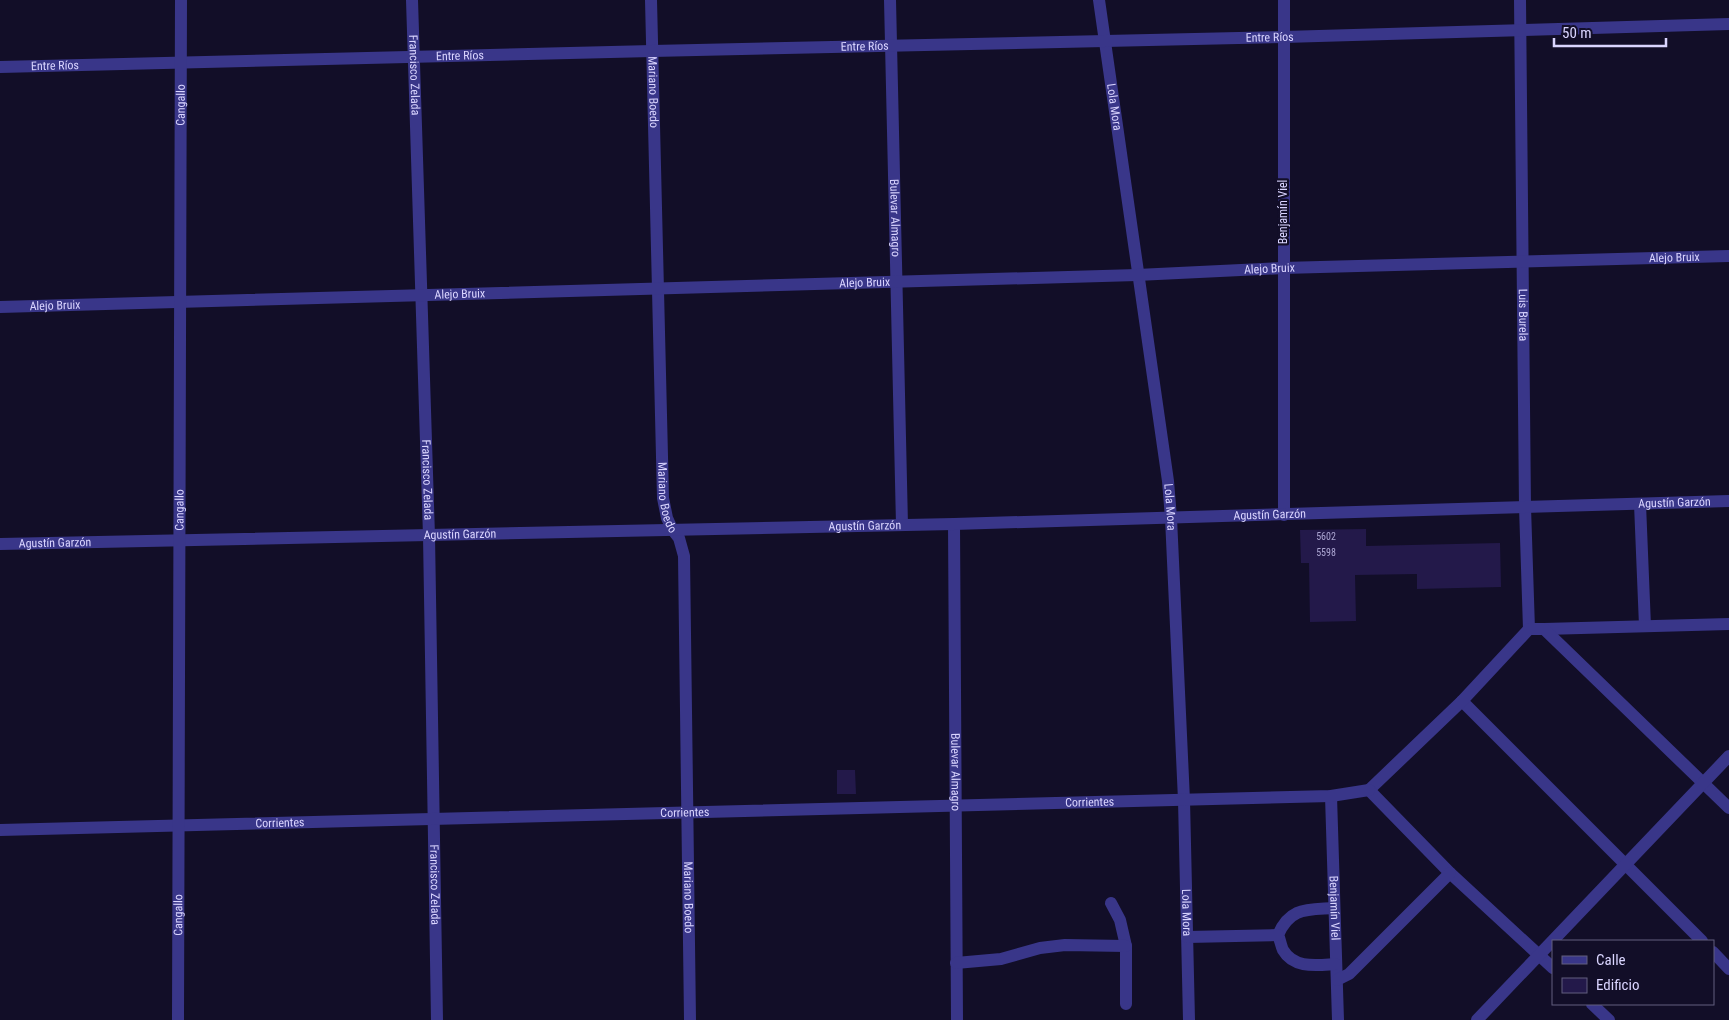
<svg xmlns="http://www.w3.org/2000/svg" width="1729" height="1020" viewBox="0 0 1729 1020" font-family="'Roboto Condensed',sans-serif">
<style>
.building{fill:#23194a}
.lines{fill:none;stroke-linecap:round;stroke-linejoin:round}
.minor{stroke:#393689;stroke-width:12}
.labels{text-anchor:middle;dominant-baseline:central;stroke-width:4.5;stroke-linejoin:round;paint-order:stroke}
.number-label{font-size:10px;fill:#aca6d2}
.street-label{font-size:12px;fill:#dad5ff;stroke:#120e28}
</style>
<rect width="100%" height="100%" fill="#120e28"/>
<!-- building -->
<path class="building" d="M1366 529V546L1500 543 1501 587 1417 589V574L1355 575 1356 621 1310 622 1309 563H1301L1300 530Z
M837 770H855L856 794H837Z"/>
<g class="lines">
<!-- minor -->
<g class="minor">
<path id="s1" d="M412 0 429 536 437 1020"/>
<path id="s2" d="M651 0 663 498 667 518 672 529 679 538 684 556 690 1020"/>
<path id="s3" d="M890 0 902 525"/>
<path id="s4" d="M1099 0 1168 481 1171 518 1184 800 1189 1020"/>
<path d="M1284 0V515"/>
<path id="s5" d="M1520 0 1525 507 1529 629"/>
<path id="s6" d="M0 67 652 51 1284 37 1729 24"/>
<path id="s7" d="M0 307 1137 275 1283 268 1729 256"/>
<path d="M1640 504 1645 626"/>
<path id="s8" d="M954 524 957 1020"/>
<path id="s9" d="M0 544 954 524 1729 501"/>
<path d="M1544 629 1729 624"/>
<path d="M1462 701 1702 941"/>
<path d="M1369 790 1462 701 1529 629H1544L1729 808"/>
<path d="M1369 790 1450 873 1553 968"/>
<path id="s10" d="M1331 796 1338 1020"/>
<path id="s11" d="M0 830 1331 796 1369 790"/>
<path d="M1111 903 1120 920 1126 946V1004"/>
<path d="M1334 908C1307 910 1290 907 1278 935 1280 939 1281 946 1283 950 1294 969 1317 965 1335 964"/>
<path d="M1187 937 1278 935"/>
<path d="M1713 952 1729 969"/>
<path d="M956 963 1001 959 1040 948 1065 945 1126 946"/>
<path d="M1337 980 1349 974 1450 873"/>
<path d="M1592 1004 1609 1020"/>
<path id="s12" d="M178 1020 181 0"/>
<path d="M1477 1020 1729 756"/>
</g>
</g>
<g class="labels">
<!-- number labels -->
<g class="number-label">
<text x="1326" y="536">5602</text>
<text x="1326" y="552">5598</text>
</g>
<!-- street labels -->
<g class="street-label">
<text stroke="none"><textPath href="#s6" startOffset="1270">Entre Ríos</textPath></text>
<text stroke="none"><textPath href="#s6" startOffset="865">Entre Ríos</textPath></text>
<text stroke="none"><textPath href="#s6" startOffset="460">Entre Ríos</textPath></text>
<text stroke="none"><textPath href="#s6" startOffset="55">Entre Ríos</textPath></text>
<text stroke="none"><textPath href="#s1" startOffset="75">Francisco Zelada</textPath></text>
<text stroke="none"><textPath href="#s2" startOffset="92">Mariano Boedo</textPath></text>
<text stroke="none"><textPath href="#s12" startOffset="915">Cangallo</textPath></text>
<text stroke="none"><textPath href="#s4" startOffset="108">Lola Mora</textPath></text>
<text transform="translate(1283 212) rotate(-90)">Benjamín Viel</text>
<text stroke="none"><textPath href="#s3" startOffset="218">Bulevar Almagro</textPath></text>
<text stroke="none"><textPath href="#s7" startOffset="1675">Alejo Bruix</textPath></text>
<text stroke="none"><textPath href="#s7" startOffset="1270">Alejo Bruix</textPath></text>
<text stroke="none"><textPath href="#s7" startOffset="865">Alejo Bruix</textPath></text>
<text stroke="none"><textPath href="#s7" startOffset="460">Alejo Bruix</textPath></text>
<text stroke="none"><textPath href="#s7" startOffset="55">Alejo Bruix</textPath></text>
<text stroke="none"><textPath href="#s5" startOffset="315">Luis Burela</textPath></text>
<text stroke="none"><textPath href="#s1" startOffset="480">Francisco Zelada</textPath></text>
<text stroke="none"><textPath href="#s2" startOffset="498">Mariano Boedo</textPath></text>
<text stroke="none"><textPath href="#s9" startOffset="1675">Agustín Garzón</textPath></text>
<text stroke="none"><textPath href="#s4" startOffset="512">Lola Mora</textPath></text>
<text stroke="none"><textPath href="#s12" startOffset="510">Cangallo</textPath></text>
<text stroke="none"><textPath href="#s9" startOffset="1270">Agustín Garzón</textPath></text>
<text stroke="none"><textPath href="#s9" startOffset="865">Agustín Garzón</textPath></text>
<text stroke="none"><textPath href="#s9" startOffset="460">Agustín Garzón</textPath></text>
<text stroke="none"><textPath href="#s9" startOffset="55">Agustín Garzón</textPath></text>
<text stroke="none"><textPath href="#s8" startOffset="248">Bulevar Almagro</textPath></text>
<text stroke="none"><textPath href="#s11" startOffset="1090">Corrientes</textPath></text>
<text stroke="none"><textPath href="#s11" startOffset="685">Corrientes</textPath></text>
<text stroke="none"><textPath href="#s11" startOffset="280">Corrientes</textPath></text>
<text stroke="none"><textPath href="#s1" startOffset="885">Francisco Zelada</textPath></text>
<text stroke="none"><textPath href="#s2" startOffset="902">Mariano Boedo</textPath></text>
<text stroke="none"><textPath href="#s10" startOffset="112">Benjamín Viel</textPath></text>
<text stroke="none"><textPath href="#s4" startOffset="918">Lola Mora</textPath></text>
<text stroke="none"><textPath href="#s12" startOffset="105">Cangallo</textPath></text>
</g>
</g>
<!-- legend -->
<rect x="1552" y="940" width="162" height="65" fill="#120e28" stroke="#625e7e"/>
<rect x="1562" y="956" width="25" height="8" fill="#393689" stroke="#625e7e"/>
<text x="1596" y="965" font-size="15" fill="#dad5ff">Calle</text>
<rect x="1562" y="978" width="25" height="15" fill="#23194a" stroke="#625e7e"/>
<text x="1596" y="990" font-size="15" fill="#dad5ff">Edificio</text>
<!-- scale -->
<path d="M1554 38v8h112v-8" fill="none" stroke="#dad5ff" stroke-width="2.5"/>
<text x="1562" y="38" font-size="15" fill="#dad5ff" stroke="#120e28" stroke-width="4" paint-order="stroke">50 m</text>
</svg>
